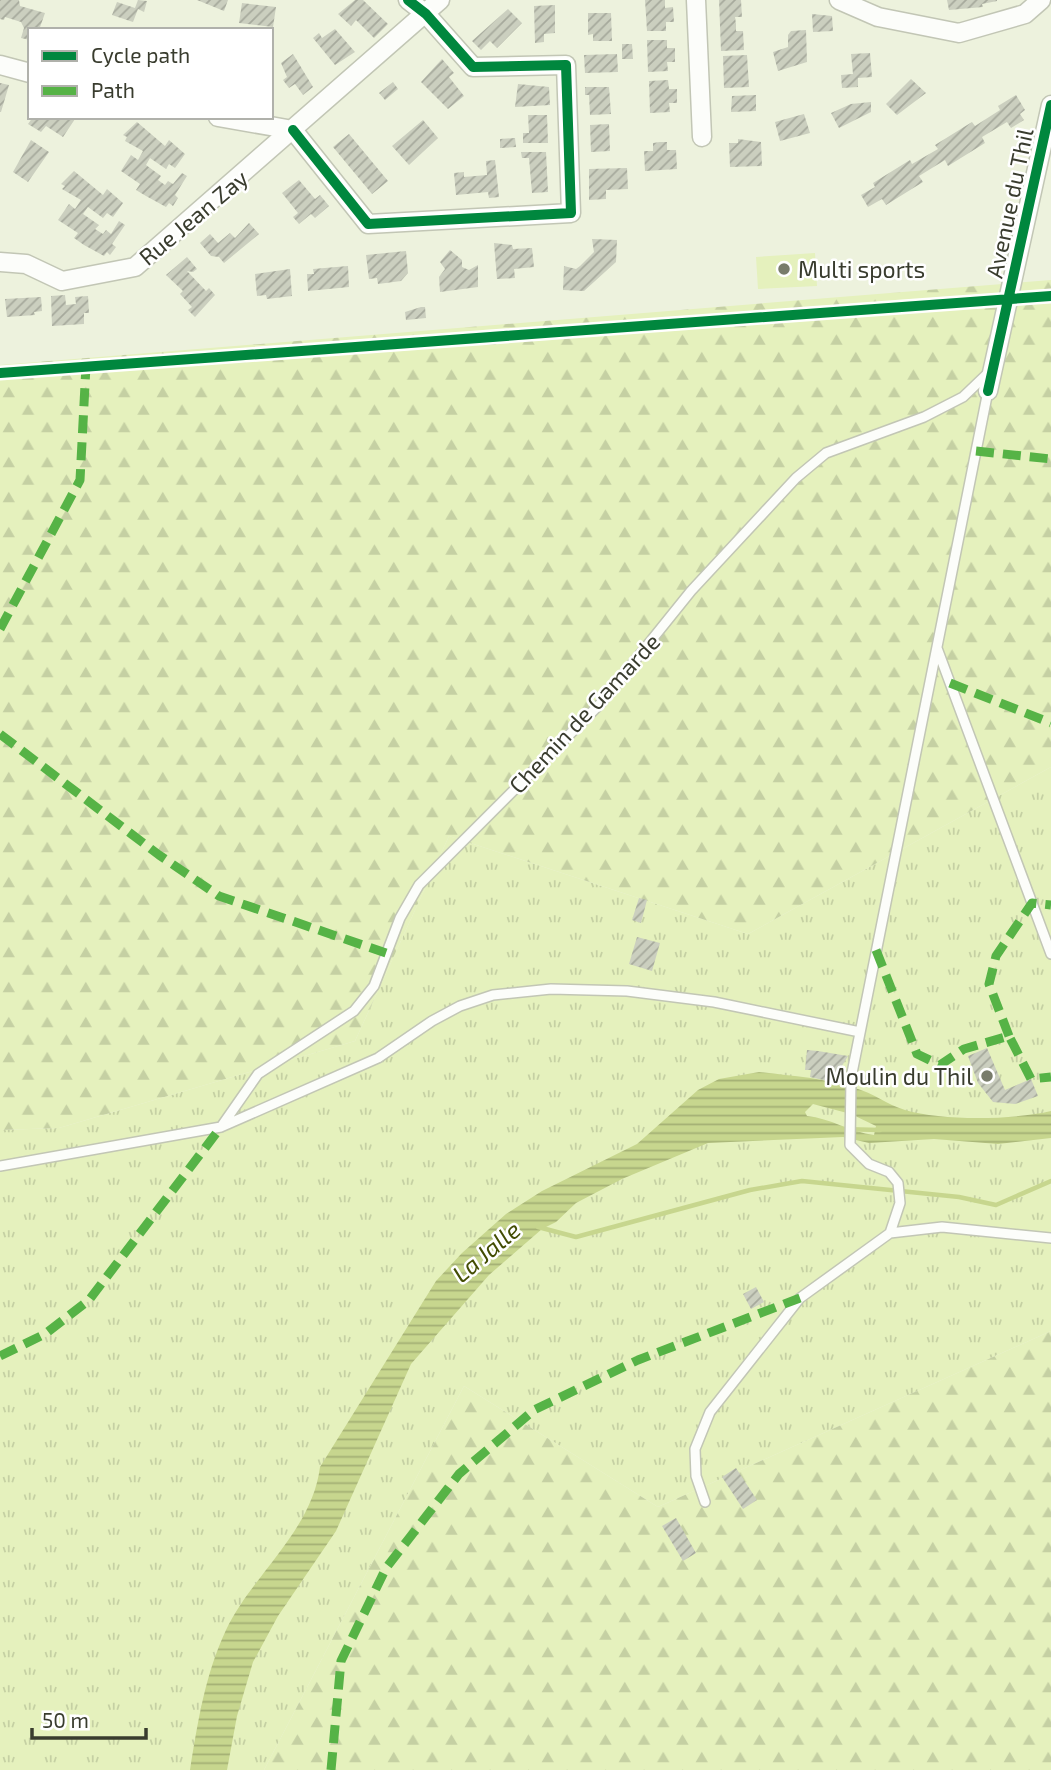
<svg xmlns="http://www.w3.org/2000/svg" width="1051" height="1770" viewBox="0 0 1051 1770" font-family="'Exo 2',sans-serif">
<style>
.grass{fill:url(#grass-tufts)}
.forest{fill:url(#forest-firs)}
.pitch{fill:#e5f1bd}
.water{fill:url(#water-rules);fill-rule:evenodd}
.lines{fill:none;stroke-linecap:round;stroke-linejoin:round}
.stream{stroke:#c7d68e;stroke-width:4.5}
.building{fill:url(#building-hatch)}
.lane-casing{stroke:#c2c6b5;stroke-width:12}
.street-casing{stroke:#c2c6b5;stroke-width:21}
.lane{stroke:#fcfdfa;stroke-width:9}
.street{stroke:#fcfdfa;stroke-width:18}
.quiet{stroke:#56b346;stroke-width:9;stroke-dasharray:18 9;stroke-linecap:butt}
.cycleway-casing{stroke:#fff;stroke-width:15}
.cycleway{stroke:#00873e;stroke-width:10}
.poi-dot{fill:#787c6b;stroke:#fff;stroke-width:2.5}
.labels{text-anchor:middle;dominant-baseline:central;stroke-width:5;stroke-linejoin:round;paint-order:stroke}
.street-label{font-size:23px;fill:#393c2e;stroke:#fff}
.poi-label{font-size:23px;fill:#393c2e;stroke:#fff;text-anchor:start}
.water-label{font-size:24px;font-style:italic;fill:#434d03;stroke:#fff}
</style>
<defs>
<pattern id="grass-tufts" width="24" height="20" patternUnits="userSpaceOnUse" patternTransform="scale(1.75)"><rect width="24" height="20" fill="#e5f1bd"/><path d="M3 7l-1-3M5 7V3M7 7l1-3M15 17l-1-3M17 17v-4M19 17l1-3" fill="none" stroke="#c5d0a3"/></pattern>
<pattern id="forest-firs" width="22" height="20" patternUnits="userSpaceOnUse" patternTransform="scale(1.75)"><rect width="22" height="20" fill="#e5f1bd"/><path d="M5 1l3.5 6h-7zM16 11l3.5 6h-7z" fill="#c5d0a3"/></pattern>
<pattern id="water-rules" width="6" height="5" patternUnits="userSpaceOnUse" patternTransform="scale(1.75)"><rect width="6" height="5" fill="#c7d68e"/><path d="M0 2.5h6" fill="none" stroke="#a3af74"/></pattern>
<pattern id="building-hatch" width="6" height="6" patternUnits="userSpaceOnUse" patternTransform="scale(1.75)"><rect width="6" height="6" fill="#cbcfbf"/><path d="M-1 1l2-2M0 6l6-6M5 7l2-2" fill="none" stroke="#a6a99c"/></pattern>
</defs>
<rect width="100%" height="100%" fill="#edf2dd"/>
<!-- grass -->
<path class="grass" d="M1051 767V1331L658 1507 464 1386 264 1770H0V1130L59 1128 355 1041 449 836 748 934Z"/>
<!-- forest -->
<path class="forest" d="M1051 280V767L748 934 449 836 355 1041 59 1128 0 1130V365Z
M1051 1331V1770H264L464 1386 658 1507Z"/>
<!-- pitch -->
<path class="pitch" d="M815 253 817 286 758 289 756 257Z"/>
<!-- water -->
<path class="water" d="M759 1072C791 1076 824 1078 855 1088 873 1093 888 1105 905 1110 942 1121 1013 1120 1051 1111V1138L998 1144 934 1139 869 1143 843 1137 708 1143 622 1179 576 1203 556 1222 542 1229 489 1275 411 1364 336 1531 278 1616 253 1662 237 1716 227 1770H190C198 1721 205 1675 226 1630 253 1574 312 1531 320 1467L436 1281 462 1253 506 1214 542 1191 637 1144 698 1090 719 1079ZM813 1104 851 1114 876 1126 874 1135C850 1132 830 1118 807 1116L805 1112Z"/>
<g class="lines">
<!-- stream -->
<path class="stream" d="M840 1129 880 1130
M538 1227 576 1237 750 1190 802 1181 959 1197 996 1205 1051 1181"/>
</g>
<!-- building -->
<path class="building" d="M0 0H19L20 6 45 13 39 30H30V40L21 38 24 28 21 22 5 17 4 20 0 19Z
M138 0 147 1 144 12 138 9 133 22 112 15 117 2 135 8Z
M197 0H228L224 11Z
M355 0H363L388 24 374 38 356 20 351 26 338 14Z
M645 0H665V8L673 7 674 22H666V31H647Z
M719 0H741L742 17H735L736 24V31H743L744 50 721 51Z
M947 0H997V1L982 4 983 7 949 10Z
M242 3 276 7 273 27 239 23Z
M555 5V33L544 34V42L535 43 534 6Z
M508 9 522 23 497 48 490 41 481 50 472 41Z
M588 13H611L612 41H593V34L588 35Z
M812 14 832 16 833 31 813 32Z
M335 29 355 52 335 65 313 38 319 33 322 38Z
M806 30 807 62 778 71 773 52 788 47V35L791 31Z
M647 40H667V48H675V62H667L668 71 648 72Z
M622 44H632L633 59H622Z
M870 53 872 77 858 78V87L842 88 841 75 853 74 851 54Z
M293 54 313 87 303 95 295 84 289 88 283 80 287 77 281 63Z
M617 54 618 72 585 73 584 55Z
M747 55 749 87 724 88 723 56Z
M442 59 454 73 449 77 464 96 448 109 421 82Z
M911 79 926 93 897 115 886 104Z
M668 80 669 89H677V103H669L670 112 650 113 649 81Z
M393 82 398 89 385 100 379 93Z
M0 83 9 85 1 112H0Z
M518 84 549 87 550 105 515 107Z
M585 87H609L611 114 590 115 589 95H585Z
M756 95V111L731 112 732 96Z
M1016 95 1025 110 1020 114 1024 120 1011 128 1007 122 982 137 985 143 948 166 945 160 919 176 923 182 886 205 882 199 868 207 861 195 875 187 873 183 910 160 912 164 938 149 935 145 972 122 975 126 1000 110 998 106Z
M871 102V112L839 128 831 113 851 104Z
M804 114 810 133 780 141 775 122Z
M528 115H547L548 143H523V133H529Z
M33 117H72L75 119 63 137 46 126 41 132 28 124Z
M423 120 438 138 409 165 392 146Z
M137 122 165 146 169 140 185 154 175 168 169 164 166 169 150 158 146 165 161 176 158 180 165 185 168 181 173 184 182 173 187 176 175 195 178 198 173 206 169 203 166 207 146 196 136 190 140 184 121 171 131 155 138 160 143 151 125 141 127 137 123 135Z
M609 124 610 151 591 152 590 125Z
M349 134 388 181 372 194 333 147Z
M515 138 516 147 500 148V139Z
M738 139 761 142 762 166 730 167 729 143H738Z
M31 140 49 152 28 182 13 172Z
M660 142H667V150H676L677 169 645 171 644 151H653V143Z
M521 152H546L548 192 532 193 529 158H522Z
M495 160 499 197 489 198 488 192 456 195 454 173 464 172V177L487 175 486 161Z
M627 168 628 189 606 190V199L589 200V169Z
M74 171 103 195 107 189 123 203 113 217 107 213 103 218 88 207 83 214 99 225 95 229 103 234 106 230 111 234 119 221 125 225 112 244 116 247 110 255 107 252 104 256 84 245 74 238 78 233 58 220 69 204 75 209 81 200 62 189 65 186 61 184Z
M299 180 315 199 320 195 329 206 315 218 311 214 299 224 293 217 298 213 282 193Z
M249 223 259 234 224 263 219 257 211 256 200 243 210 234 218 243 230 233 235 238Z
M592 239 617 240 616 262 584 291 563 290 564 266 576 269 580 266 594 252Z
M494 243 512 245 513 249 532 248 534 267 514 269 515 278 497 279Z
M450 250 462 260V267L469 270 478 265V287L440 292 439 277 445 269 440 262Z
M406 251 408 273 401 281 378 284 377 278 369 279 366 255Z
M187 257 197 269 193 272 187 271 206 291 209 288 215 295 195 317 188 310 192 307 180 294 183 291 166 275Z
M348 266 349 287 308 291 307 274H314L313 269Z
M290 269 292 296 267 299 266 295 257 296 255 274Z
M65 295 66 305 76 304 75 297 88 296 89 313H84V324L52 326 51 296Z
M41 297 42 311 34 312 35 315 7 317 5 299Z
M421 307H425L426 318 406 320 405 312Z
M639 898 647 900 641 923 632 920Z
M637 937 660 943 652 971 629 964Z
M987 1048 1005 1090 1031 1079 1038 1096 1015 1104 993 1102 978 1083 968 1056Z
M807 1050 818 1051 848 1056 832 1082 810 1077 811 1070H805Z
M756 1287 764 1302 751 1309 743 1294Z
M736 1468 757 1500 743 1509 722 1477Z
M676 1518 696 1553 683 1561 662 1526Z"/>
<g class="lines">
<defs>
<path id="lane" d="M937 648 1051 954
M221 1127 258 1074 354 1011 374 986 400 918 419 885 600 704 691 591 796 478 826 453 924 417 963 397 986 375
M0 1166 221 1127 378 1058 432 1021 460 1006 493 995 551 989 627 991 714 1002 860 1032
M890 1233 942 1227 1051 1238
M705 1502 696 1476 695 1449 710 1412 800 1298 890 1233 900 1203 898 1183 889 1172 869 1164 850 1145 851 1078 988 391"/>
<path id="street" d="M696 0 702 137
M839 0 878 17 959 33 1025 14 1041 0
M0 65 30 73
M218 117 293 130
M293 130 368 224 571 213 566 65 473 67 426 14 408 0
M0 262 26 264 62 281 135 267 440 0
M988 391 1051 105"/>
</defs>
<!-- lane casing -->
<use href="#lane" class="lane-casing"/>
<!-- street casing -->
<use href="#street" class="street-casing"/>
<!-- lane -->
<use href="#lane" class="lane"/>
<!-- street -->
<use href="#street" class="street"/>
<!-- quiet -->
<path class="quiet" d="M976 451 1051 459
M0 629 80 480 86 366
M950 683 1051 723
M0 734 159 855 219 896 386 953
M876 950 917 1054 940 1065 964 1049 1009 1036 1031 1079 1051 1077
M1009 1036 989 984 996 956 1032 903 1051 905
M0 1356 45 1334 89 1300 221 1127
M331 1770 341 1661 386 1568 459 1474 534 1410 638 1360 800 1298"/>
<defs>
<path id="cycleway" d="M293 130 368 224 571 213 566 65 473 67 426 14 408 0
M0 373 1051 296
M988 391 1051 105"/>
</defs>
<!-- cycleway casing -->
<use href="#cycleway" class="cycleway-casing"/>
<!-- cycleway -->
<use href="#cycleway" class="cycleway"/>
</g>
<!-- markers -->
<g class="poi-dot">
<circle cx="784" cy="269" r="7"/>
<circle cx="987" cy="1076" r="7"/>
</g>
<g class="labels">
<!-- street labels -->
<g class="street-label">
<text transform="translate(1009 203) rotate(-78)">Avenue du Thil</text>
<text transform="translate(193 217) rotate(-40)">Rue Jean Zay</text>
<text transform="translate(584 713) rotate(-47)">Chemin de Gamarde</text>
</g>
<!-- poi labels -->
<g class="poi-label">
<text x="798" y="269">Multi sports</text>
<text x="973" y="1076" text-anchor="end">Moulin du Thil</text>
</g>
<!-- water labels -->
<g class="water-label">
<text transform="translate(486 1251) rotate(-40)">La Jalle</text>
</g>
</g>
<!-- legend -->
<rect x="28" y="28" width="245" height="91" fill="#ffffff" stroke="#b0b1ab" stroke-width="2"/>
<rect x="42" y="51" width="35" height="10" fill="#00873e" stroke="#b0b1ab" stroke-width="2"/>
<text x="91" y="63" font-size="21" fill="#393c2e">Cycle path</text>
<rect x="42" y="86" width="35" height="10" fill="#56b346" stroke="#b0b1ab" stroke-width="2"/>
<text x="91" y="98" font-size="21" fill="#393c2e">Path</text>
<!-- scale -->
<path d="M32 1728v10h114v-10" fill="none" stroke="#393c2e" stroke-width="3.5"/>
<text x="42" y="1728" font-size="21" fill="#393c2e" stroke="#ffffff" stroke-width="5" paint-order="stroke">50 m</text>
</svg>
